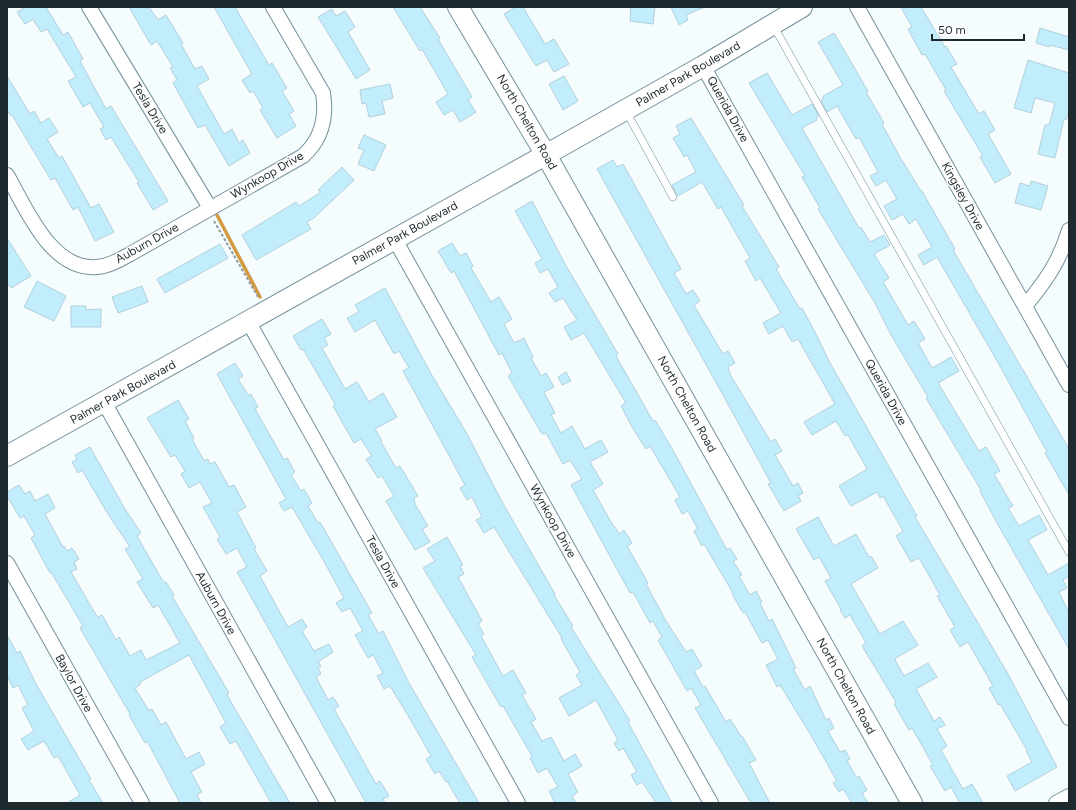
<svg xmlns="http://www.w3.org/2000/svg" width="1076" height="810" viewBox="0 0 1076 810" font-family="Figtree,sans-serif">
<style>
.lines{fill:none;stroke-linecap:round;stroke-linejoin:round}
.stream{stroke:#d29a41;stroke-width:3.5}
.building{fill:#c2edfc;stroke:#b2d0da}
.service-casing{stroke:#74919b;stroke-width:8}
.minor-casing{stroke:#74919b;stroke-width:16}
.secondary-casing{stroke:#74919b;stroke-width:22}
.path{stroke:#929b9e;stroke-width:2;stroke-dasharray:3 2;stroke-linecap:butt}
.service{stroke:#fff;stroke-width:7}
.minor{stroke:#fff;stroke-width:14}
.secondary{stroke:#fff;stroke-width:20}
.labels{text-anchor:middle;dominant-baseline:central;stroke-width:3;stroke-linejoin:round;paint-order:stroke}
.street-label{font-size:12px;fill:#1f2a2e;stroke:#fff}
</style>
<rect width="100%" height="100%" fill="#f5fcfe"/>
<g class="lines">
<!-- stream -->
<path class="stream" d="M217 215 260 297"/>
</g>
<!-- building -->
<path class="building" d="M26 7H46L63 35 68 32 83 59 80 61 106 109 111 106 168 201 153 210 137 183 139 182 111 137 106 140 100 129 104 127 90 103 83 107 68 81 76 77 47 29 41 32 33 19 25 24 17 12Z
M129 7H149L158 20 166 15 183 43 181 44 195 69 202 66 209 79 197 86 224 134 232 129 239 143 243 140 250 153 229 166 205 125 198 128 173 83 177 80 170 68 173 67 157 41 151 45Z
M214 7H235L269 65 272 63 287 88 282 91 294 111 289 114 296 126 277 138 260 110 263 108 253 91 250 93 242 80 252 74Z
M393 7H420L440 38 438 39 472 97 468 100 476 112 460 122 453 110 444 115 436 102 448 94 422 49 420 51Z
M515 7H523L545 44 554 39 569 64 554 72 547 60 536 66 504 14Z
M631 7H655L653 24 630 21Z
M671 7H705L686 15 688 20 679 25Z
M901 7H921L945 47 946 46 957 64 951 67 979 114 984 111 995 130 988 134 1011 174 995 183 980 157 983 156 944 91 946 90 925 54 922 55 908 29 912 27Z
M332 9 336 16 345 11 355 27 348 32 370 70 356 79 318 17Z
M1040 28 1069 37V50L1050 45 1049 47 1036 43Z
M834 33 868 91 866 92 884 123 882 124 901 159 921 191H922L955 249 953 250 1069 449V495L1045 453 1047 452 996 359 937 257 924 265 918 255 932 247 916 219 909 224 903 214 892 220 884 206 897 199 886 180 876 186 870 176 878 172 859 137 856 139 837 106 827 112 821 100 824 98 823 96 843 85 818 42Z
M1028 60 1069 73V110L1066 120 1064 119 1055 158 1038 154 1045 125H1049L1055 103 1035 98 1031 113 1014 108Z
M767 73 792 115 812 104 819 116 816 118 817 120 802 128 859 228 861 227 870 242 884 235 890 245 874 254 889 278 883 282 908 325 914 321 925 339 918 343 932 368 951 357 959 371 938 383 979 451 986 447 1000 471 994 474 1013 506 1008 508 1019 526 1039 515 1047 530 1028 540 1048 575 1069 563V576L1063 580 1067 588 1059 592 1069 613V649L997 523 980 491 981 490 926 398 928 397 891 335 875 303 818 209 820 208 802 177 805 176 749 83Z
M7 76 30 114 34 111 41 123 49 118 58 132 47 139 59 158 62 156 91 208 99 204 114 232 95 241 78 207 73 210 55 178 51 180 12 115 11 116 7 110Z
M564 76 578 101 563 110 549 84Z
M390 84 393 98 382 101 385 114 369 117 366 103 362 104 360 90Z
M691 118 744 205 742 206 779 267 776 269 800 309 802 308 814 330 829 361 917 516 915 517 1007 672 1057 767 1015 791 1007 776 1032 762 1026 751 1027 750 1000 704 998 705 989 688 993 686 968 642 960 647 950 630 955 627 937 596 940 595 919 558 911 562 896 536 903 531 883 496 880 498 877 492 851 506 839 486 867 469 848 435 845 436 836 421 812 435 804 422 835 404 822 381 798 339 792 342 783 326 769 334 763 323 781 313 760 278 756 281 745 261 750 258 721 207 718 209 702 182 678 196 672 185 696 172 687 155 684 157 673 138 680 134 676 126Z
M364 135 386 145 374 171 358 164 364 150 358 148Z
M613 160 617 167 623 164 632 180 681 269 674 273 686 294 693 290 700 301 694 305 723 354 728 351 735 363 728 367 731 376 771 442 775 439 782 451 775 455 793 486 798 483 803 493 798 496 801 501 784 511 768 484 771 483 723 395 597 169Z
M342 167 354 180 315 217 307 222 311 229 256 260 242 235 296 202 299 206 321 192 318 190Z
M1031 181 1048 186 1041 210 1015 203 1020 183 1030 186Z
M532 201 565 264 618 354 616 356 653 421 655 420 674 452 727 550 730 548 737 559 733 561 742 575 739 576 750 595 756 591 762 602 760 603 769 621 772 619 796 668 793 669 805 690 810 686 826 720 829 718 834 728 828 731 840 752 845 750 850 759 847 761 857 778 859 776 867 790 862 793 868 803H852L843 789 839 792 833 783 837 781 809 732 780 685 777 687 766 665 778 659 768 640 762 643 745 612 743 613 732 594 733 593 704 544 702 546 694 531 698 529 688 511 682 514 675 500 680 497 650 446 646 449 632 427 621 406 626 403 584 333 571 340 564 327 577 320 563 298 555 302 549 293 558 287 548 269 540 273 535 263 542 259 515 211Z
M7 238 31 276 11 288 7 283Z
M452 243 460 256 466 253 473 266 471 268 491 302 499 297 512 319 504 324 514 343 524 338 533 357 531 358 541 376 546 373 554 387 544 392 555 413 551 415 561 433 572 426 585 449 601 440 608 452 590 462 603 484 593 490 614 527H615L619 534 624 530 632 543 627 546 648 583 646 584 666 621 686 652 692 649 702 666 694 671 703 687 705 686 726 722 730 719 741 736H742L756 760 749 763 770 803H751L695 708 701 705 691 688 687 691 658 640 662 637 653 621 650 623 633 592 630 593 571 485 582 479 570 460 563 464 546 433 542 434 508 376 512 373 502 353 499 355 454 271 451 273 438 251Z
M220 244 228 258 165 293 157 279Z
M37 281 66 296 54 321 24 307Z
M142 286 148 302 118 313 112 297Z
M385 288 430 372 466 432 501 500 555 594 554 595 573 626 571 627 630 721 628 722 672 803H656L642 782 637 785 631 775 637 772 623 748 619 751 614 743 618 740 596 700 569 716 559 698 582 685 576 675 580 672 561 639 562 638 494 527 484 533 476 520 482 517 472 497 467 500 460 488 465 485 403 371 409 368 399 351 394 354 375 320 355 332 347 318 359 312 355 305Z
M71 306H86V310L101 309V327H71Z
M322 319 331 334 324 338 328 345 322 348 345 389 357 382 369 402 383 393 397 417 375 429 382 441 381 442 396 468 400 466 418 496 414 498 415 504 428 526 422 529 430 542 415 550 386 501 394 496 382 476 378 478 366 459 372 456 361 439 354 443 333 406 335 404 303 349 301 350 293 336Z
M235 363 243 376 238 379 248 395 251 394 258 407 255 409 284 460 287 458 295 472 291 475 301 491 304 489 312 503 308 506 318 523 320 522 372 613 368 615 379 634 383 631 409 683 479 803H460L447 781 446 782 439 771 435 774 426 759 431 756 413 724 390 686 384 689 377 676 383 673 373 655 368 658 355 635 363 631 350 608 342 612 336 603 344 598 322 558 292 507 284 511 279 503 286 499 217 374Z
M566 372 571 381 562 385 558 377Z
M178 400 189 419 185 421 194 438 192 439 204 461 208 459 210 464 215 462 229 487 234 485 246 507 237 512 256 548 254 549 267 571 260 576 288 627 302 619 307 627 302 631 314 651 329 644 333 652 318 662 321 666 318 668 321 674 316 677 328 700 333 697 339 706 334 709 376 784 380 781 389 796 383 799 385 803H366L237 572 247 567 237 548 226 554 217 539 220 537 203 507 212 503 200 482 189 488 181 474 185 471 175 455 171 457 147 418Z
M90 447 125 509 141 533 137 536 164 583 166 582 174 595 172 596 229 693 227 695 290 803H271L236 741 230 744 220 727 226 723 189 655 140 682 141 684 135 688 149 711 152 709 161 725 166 722 186 759 199 752 205 764 191 772 202 792 197 795 201 803H180L147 741 145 743 129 715 130 714 80 628 83 626 51 572 50 573 31 538 35 535 24 516 20 518 7 496V492L19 485 25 494 30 491 35 501 48 494 55 508 45 514 63 547 64 546 67 551 72 548 79 559 74 562 77 569 71 572 93 610 98 617 102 615 116 640 119 637 130 656 141 650 146 660 180 643 158 605 153 608 137 582 143 579 125 549 130 547 106 511 82 470 78 473 72 462 77 459 75 455Z
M818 517 834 546 856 534 869 557 871 556 878 568 851 584 880 634 903 621 918 645 896 658 895 660 904 676 928 663 937 677 916 689 934 721 940 717 945 725 937 729 947 746 941 750 963 789 972 784 983 803H960L951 787 945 791 930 766 933 765 912 728 909 730 894 704 896 702 862 646 866 643 850 615 845 618 840 610 841 609 825 581 831 578 819 557 814 560 796 529Z
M447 537 463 565 460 566 464 574 458 577 482 621 478 624 484 634 481 636 503 676 513 670 526 693 522 695 536 719 531 722 542 741 551 737 564 761 575 754 582 766 568 774 578 792 572 796 576 803H555L549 791 558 787 547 768 538 773 530 758 532 756 503 706 501 707 472 657 476 655 423 568 435 561 427 549Z
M7 635 17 653 20 651 36 684 91 779 89 780 103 803H67L80 795 58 756 54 758 44 741 28 750 21 739 34 731 22 708 28 705 18 685 13 688 7 676Z"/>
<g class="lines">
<defs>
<path id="service" d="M773 25 1069 552
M626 111 673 197"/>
<path id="minor" d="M89 7 210 208
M857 7 1069 385
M703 66 1069 718
M7 175C26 208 51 271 97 267 110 266 121 259 132 253L303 156C322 139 327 118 323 93L273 7
M394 238 711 803
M1025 306C1045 282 1060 261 1069 230
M248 321 518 803
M104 402 328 803
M7 563 142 803
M1056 803 1069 796"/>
<path id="secondary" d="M458 7 546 155 912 803
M7 456 565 144 703 66 802 7"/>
</defs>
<!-- service casing -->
<use href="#service" class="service-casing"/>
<!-- minor casing -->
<use href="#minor" class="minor-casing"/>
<!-- secondary casing -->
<use href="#secondary" class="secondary-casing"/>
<!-- path -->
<path class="path" d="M214 221 258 297"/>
<!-- service -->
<use href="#service" class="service"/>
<!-- minor -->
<use href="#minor" class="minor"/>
<!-- secondary -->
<use href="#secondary" class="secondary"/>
</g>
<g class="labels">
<!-- street labels -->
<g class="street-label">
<text transform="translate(688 74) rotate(-30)">Palmer Park Boulevard</text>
<text transform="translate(150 108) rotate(59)">Tesla Drive</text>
<text transform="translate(728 109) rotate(61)">Querida Drive</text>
<text transform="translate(527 122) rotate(60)">North Chelton Road</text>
<text transform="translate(267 175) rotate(-30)">Wynkoop Drive</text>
<text transform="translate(963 196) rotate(61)">Kingsley Drive</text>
<text transform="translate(405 233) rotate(-29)">Palmer Park Boulevard</text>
<text transform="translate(147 243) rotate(-29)">Auburn Drive</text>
<text transform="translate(123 392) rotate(-29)">Palmer Park Boulevard</text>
<text transform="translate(886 392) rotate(61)">Querida Drive</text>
<text transform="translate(687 404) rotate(61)">North Chelton Road</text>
<text transform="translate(553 521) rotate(61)">Wynkoop Drive</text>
<text transform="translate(383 562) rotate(61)">Tesla Drive</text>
<text transform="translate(216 603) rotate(61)">Auburn Drive</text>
<text transform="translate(74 683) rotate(61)">Baylor Drive</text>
<text transform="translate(846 686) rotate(61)">North Chelton Road</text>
</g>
</g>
<!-- border -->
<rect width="1076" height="810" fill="none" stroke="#1f2a2e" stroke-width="16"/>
<!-- scale -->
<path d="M932 34v6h92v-6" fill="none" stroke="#1f2a2e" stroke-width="2"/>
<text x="938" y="34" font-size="12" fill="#1f2a2e" stroke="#ffffff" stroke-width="3" paint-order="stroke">50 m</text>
</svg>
